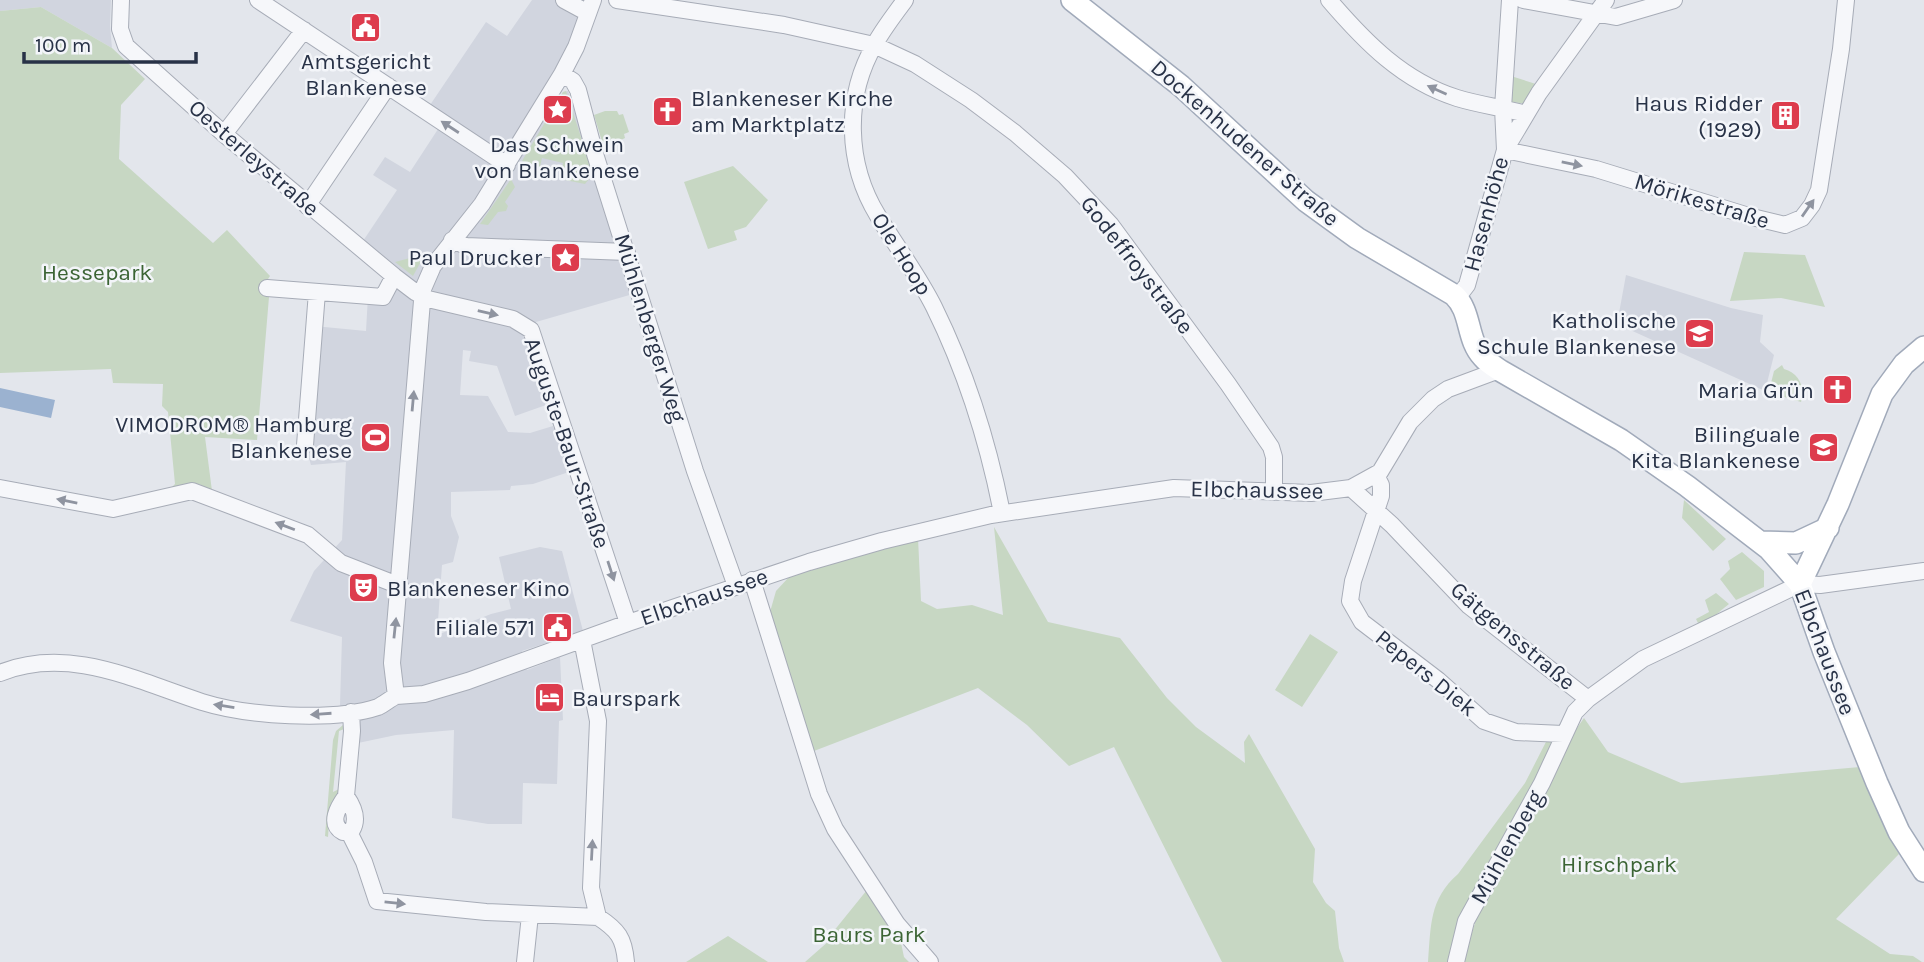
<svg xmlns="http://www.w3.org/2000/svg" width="1924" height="962" viewBox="0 0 1924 962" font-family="Karla,sans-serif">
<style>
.built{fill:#d1d5df}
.green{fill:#c7d7c3}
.water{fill:#9bb2d0}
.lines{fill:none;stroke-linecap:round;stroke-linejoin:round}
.minor-casing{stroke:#a7acb7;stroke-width:18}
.major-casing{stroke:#a1aaba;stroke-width:24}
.minor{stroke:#f6f7fa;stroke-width:16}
.major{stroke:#fff;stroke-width:21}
.oneway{fill:#8f94a0}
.labels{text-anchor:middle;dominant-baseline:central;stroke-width:5;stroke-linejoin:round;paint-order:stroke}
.poi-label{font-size:23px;fill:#283247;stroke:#f3f5f9;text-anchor:end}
.street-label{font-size:23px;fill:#283247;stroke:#f3f5f9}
.park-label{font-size:23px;fill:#3b6434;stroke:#f3f5f9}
</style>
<rect width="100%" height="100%" fill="#e3e6ec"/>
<!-- built -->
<path class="built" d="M0 0H111L110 26 112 48 41 7 0 11Z
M532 0H586L573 37 541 95 555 104 563 92 568 91 633 294 536 322 523 334 546 405 515 416 497 366 469 361 471 351 463 350 460 395 488 396 508 432 530 433 553 426 569 472 533 484 511 486 510 490 451 492V516L459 537 453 562 442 565 437 635 491 614 511 609 499 557 540 547 562 551 583 631 522 651 527 670 560 657 563 720 559 721 557 784 523 783 522 824H488L452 818 454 730 396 735 358 743 340 705 342 637 290 621 314 571 342 540 346 462 311 465 305 445 314 326 366 331 368 296 383 297 394 276 359 247 397 190 373 175 385 157 410 172 442 123 426 111 486 22 507 36Z
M1626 275 1731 308 1763 315 1760 342 1774 355 1765 391 1617 324Z"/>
<!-- green -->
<path class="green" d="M41 7 112 48 145 79 121 105 119 159 213 243 227 230 270 276 266 282 269 297 257 440 205 437 212 491 199 484 168 491 175 484 168 412 162 406 163 384 113 383 111 369 0 373V11Z
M1511 76 1539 85 1527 104 1512 102 1509 97Z
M566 91 593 174 585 184 560 179 563 163 542 158 539 171 522 161 563 92Z
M605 111H617L619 115 623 114 629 132 624 134 625 138 604 148 594 115Z
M733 166 768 200 746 227 734 231 737 240 708 249 684 182Z
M511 179 515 187 505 202 508 206 506 211 498 212 488 225 480 224Z
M1744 252 1805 255 1825 307 1781 298 1730 301Z
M425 254 413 276 395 262Z
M1782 365 1784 369C1799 373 1806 388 1801 402L1784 397 1771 383 1774 371Z
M1684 500 1726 539 1713 551 1682 518Z
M994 527 1048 622 1120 638 1167 698 1196 727 1245 763 1244 742 1249 734 1315 849 1313 882 1326 903 1335 911 1339 948 1344 962H1222L1114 747 1069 766 1027 725 978 688 814 751 770 612 776 591 789 577 918 538 921 601 937 609 972 605 1003 615Z
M1742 552 1764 571V587L1736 600 1720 579 1730 569 1728 561Z
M1716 593 1729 604C1717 613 1715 618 1699 625L1696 619 1709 612 1705 600Z
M1310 634 1338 652 1302 707 1275 690Z
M1584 718 1608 752 1681 783 1860 767 1899 854 1836 919 1890 954 1913 956 1922 962H1465L1464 957 1477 917 1572 735Z
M343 725 347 728 339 731 333 792 341 788 330 809 328 837 325 836 333 740 336 731Z
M1550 734H1563L1466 921 1456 962H1428C1431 927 1429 899 1458 874L1525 783Z
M871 885 897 924 904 957 909 962H805L830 940 833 932Z
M728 936 768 962H686Z"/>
<!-- water -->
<path class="water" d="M0 388 55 400 51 418 0 407Z"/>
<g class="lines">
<defs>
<path id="minor" d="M121 0 120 29 126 46 224 134 394 276 415 292 428 299 513 319 531 330 628 623
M258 0 507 165
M564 0 588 13
M617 0 784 25 874 45 915 64 971 100 1015 133 1065 176 1111 225 1228 384 1271 447 1274 457V492
M905 0C895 14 883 29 875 44 844 97 846 164 878 216 896 246 918 275 934 307 966 372 988 442 1002 513
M1329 0C1365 42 1403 81 1457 98 1480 105 1504 108 1526 114
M1523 0 1616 17 1674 0
M562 74 573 81 578 90 595 154 695 471 736 586
M224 134 304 30
M1505 150 1596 169 1752 217 1785 225 1802 218 1812 205 1819 190 1841 49 1846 0
M1505 150 1539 93 1606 0
M307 206 388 86
M452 240 466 246 627 252
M267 288 383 297 394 276
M1457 298 1467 285 1505 150 1503 108 1510 0
M305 445 317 292
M1376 475 1381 485V496L1353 581 1350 601 1362 622 1438 680 1484 721 1516 732 1563 734
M0 488 113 509 192 491 308 535 341 563 400 586
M1351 488 1392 525 1469 606 1588 699
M752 580 819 794 835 829 897 924 930 962
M582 640 598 721 591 888 598 917
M0 673C69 645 137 681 202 702 247 716 333 722 378 707 384 704 390 699 396 696
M396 696 424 694 468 681 628 623 809 562 882 541 991 515 1174 488 1311 493 1351 488 1380 472 1410 422 1433 399 1448 389 1499 370
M396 696 392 663 423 289 433 266 482 204 562 74 576 47 593 0
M346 796C353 806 359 818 352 830L343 832C328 824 338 807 346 796Z
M346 796 352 731 351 712
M349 832 364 862 377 901 486 912 598 917C618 930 624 938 626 962
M525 962 530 915
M1456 962 1466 921 1542 783 1575 712 1588 699 1643 659 1800 584 1820 585 1924 571"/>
<path id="major" d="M1072 0 1181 86 1306 201 1357 238 1454 295C1472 312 1466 339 1483 357 1488 363 1495 367 1501 371L1621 440 1687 486 1769 549 1800 584 1824 652 1877 783 1899 832 1924 871
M1760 542 1796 543 1828 528
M1800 584 1838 504 1882 394 1904 364 1924 347"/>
</defs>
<!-- minor casing -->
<use href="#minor" class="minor-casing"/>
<!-- major casing -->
<use href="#major" class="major-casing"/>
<!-- minor -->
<use href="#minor" class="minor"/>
<!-- major -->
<use href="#major" class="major"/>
</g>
<!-- one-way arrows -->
<defs><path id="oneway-solid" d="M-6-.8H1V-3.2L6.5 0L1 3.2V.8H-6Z" transform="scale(1.75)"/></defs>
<g class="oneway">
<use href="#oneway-solid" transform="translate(1437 90) rotate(-156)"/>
<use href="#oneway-solid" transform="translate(450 127) rotate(-147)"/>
<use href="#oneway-solid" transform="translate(1572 164) rotate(11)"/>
<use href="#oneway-solid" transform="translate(1808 208) rotate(-55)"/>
<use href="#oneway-solid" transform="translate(488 313) rotate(13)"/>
<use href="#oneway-solid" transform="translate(413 401) rotate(-85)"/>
<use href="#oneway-solid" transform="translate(67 501) rotate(-169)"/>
<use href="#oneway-solid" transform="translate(285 526) rotate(-159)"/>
<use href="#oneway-solid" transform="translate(611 571) rotate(72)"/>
<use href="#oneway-solid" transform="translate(395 628) rotate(-84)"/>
<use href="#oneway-solid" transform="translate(224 706) rotate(-171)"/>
<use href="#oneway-solid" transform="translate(321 714) rotate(176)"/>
<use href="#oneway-solid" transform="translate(592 850) rotate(-87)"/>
<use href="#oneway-solid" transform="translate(395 903) rotate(6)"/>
</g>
<!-- icons -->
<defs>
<symbol id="civic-square" viewBox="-11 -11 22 22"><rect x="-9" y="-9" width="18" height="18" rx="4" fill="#dd3c4d" stroke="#f3f5f9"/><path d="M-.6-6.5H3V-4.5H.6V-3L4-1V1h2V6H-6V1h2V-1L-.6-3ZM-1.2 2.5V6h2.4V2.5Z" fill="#fff"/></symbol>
<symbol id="sight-square" viewBox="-11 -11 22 22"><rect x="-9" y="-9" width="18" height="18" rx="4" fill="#dd3c4d" stroke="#f3f5f9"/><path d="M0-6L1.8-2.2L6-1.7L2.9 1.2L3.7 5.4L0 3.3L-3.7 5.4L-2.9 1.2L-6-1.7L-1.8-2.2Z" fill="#fff"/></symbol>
<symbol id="church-square" viewBox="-11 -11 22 22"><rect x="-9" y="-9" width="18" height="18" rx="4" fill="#dd3c4d" stroke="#f3f5f9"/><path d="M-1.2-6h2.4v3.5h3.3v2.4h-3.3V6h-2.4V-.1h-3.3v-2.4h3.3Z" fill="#fff"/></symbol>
<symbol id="building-square" viewBox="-11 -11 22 22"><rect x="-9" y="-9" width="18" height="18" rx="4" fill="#dd3c4d" stroke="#f3f5f9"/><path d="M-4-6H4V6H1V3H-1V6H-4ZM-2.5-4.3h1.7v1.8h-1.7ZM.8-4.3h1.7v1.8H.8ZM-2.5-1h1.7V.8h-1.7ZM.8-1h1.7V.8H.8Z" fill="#fff"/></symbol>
<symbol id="school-square" viewBox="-11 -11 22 22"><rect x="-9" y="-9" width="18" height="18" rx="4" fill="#dd3c4d" stroke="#f3f5f9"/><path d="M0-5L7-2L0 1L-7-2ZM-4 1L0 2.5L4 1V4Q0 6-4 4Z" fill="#fff"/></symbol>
<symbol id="stadium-square" viewBox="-11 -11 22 22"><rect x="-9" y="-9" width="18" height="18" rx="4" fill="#dd3c4d" stroke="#f3f5f9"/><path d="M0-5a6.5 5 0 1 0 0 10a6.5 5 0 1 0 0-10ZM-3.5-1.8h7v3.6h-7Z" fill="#fff"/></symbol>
<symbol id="theatre-square" viewBox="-11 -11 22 22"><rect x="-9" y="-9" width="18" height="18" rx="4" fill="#dd3c4d" stroke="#f3f5f9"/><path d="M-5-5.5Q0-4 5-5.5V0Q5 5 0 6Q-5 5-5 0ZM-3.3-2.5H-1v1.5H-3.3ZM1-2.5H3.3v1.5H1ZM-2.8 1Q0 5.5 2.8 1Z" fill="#fff"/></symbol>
<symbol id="hotel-square" viewBox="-11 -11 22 22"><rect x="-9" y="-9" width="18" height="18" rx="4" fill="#dd3c4d" stroke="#f3f5f9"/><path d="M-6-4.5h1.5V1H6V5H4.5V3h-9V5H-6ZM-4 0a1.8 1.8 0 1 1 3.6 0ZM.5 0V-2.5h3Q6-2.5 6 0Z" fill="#fff"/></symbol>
</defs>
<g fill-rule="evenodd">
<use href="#civic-square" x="348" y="10" width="35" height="35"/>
<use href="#sight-square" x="540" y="92" width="35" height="35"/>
<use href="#church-square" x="650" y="94" width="35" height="35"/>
<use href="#building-square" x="1768" y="98" width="35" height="35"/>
<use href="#sight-square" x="548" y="240" width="35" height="35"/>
<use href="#school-square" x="1682" y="316" width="35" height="35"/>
<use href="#church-square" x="1820" y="372" width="35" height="35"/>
<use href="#stadium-square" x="358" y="420" width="35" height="35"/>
<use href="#school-square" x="1806" y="430" width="35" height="35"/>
<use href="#theatre-square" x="346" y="570" width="35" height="35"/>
<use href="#civic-square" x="540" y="610" width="35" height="35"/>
<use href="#hotel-square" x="532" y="680" width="35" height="35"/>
</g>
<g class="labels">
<!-- poi labels -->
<g class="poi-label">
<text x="366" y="61" text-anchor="middle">Amtsgericht<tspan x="366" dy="26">Blankenese</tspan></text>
<text x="691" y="98" text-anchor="start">Blankeneser Kirche<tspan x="691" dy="26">am Marktplatz</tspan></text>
<text x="1762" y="103">Haus Ridder<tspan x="1762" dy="26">(1929)</tspan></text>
<text x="557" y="144" text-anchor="middle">Das Schwein<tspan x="557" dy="26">von Blankenese</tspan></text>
<text x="542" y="257">Paul Drucker</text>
<text x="1676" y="320">Katholische<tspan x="1676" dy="26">Schule Blankenese</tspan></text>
<text x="1814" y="390">Maria Grün</text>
<text x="352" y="424">VIMODROM® Hamburg<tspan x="352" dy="26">Blankenese</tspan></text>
<text x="1800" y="434">Bilinguale<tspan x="1800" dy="26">Kita Blankenese</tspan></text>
<text x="387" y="588" text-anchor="start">Blankeneser Kino</text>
<text x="535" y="627">Filiale 571</text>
<text x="572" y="698" text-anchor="start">Baurspark</text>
</g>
<!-- street labels -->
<g class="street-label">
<text transform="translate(1245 143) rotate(41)">Dockenhudener Straße</text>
<text transform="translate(254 158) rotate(41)">Oesterleystraße</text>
<text transform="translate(1702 201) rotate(17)">Mörikestraße</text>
<text transform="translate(1486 214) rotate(-75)">Hasenhöhe</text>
<text transform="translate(902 254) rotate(58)">Ole Hoop</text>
<text transform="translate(1137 265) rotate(52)">Godeffroystraße</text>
<text transform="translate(650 328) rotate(73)">Mühlenberger Weg</text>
<text transform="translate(567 443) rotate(71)">Auguste-Baur-Straße</text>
<text transform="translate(1257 490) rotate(1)">Elbchaussee</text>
<text transform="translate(704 597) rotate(-19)">Elbchaussee</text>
<text transform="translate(1513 636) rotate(40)">Gätgensstraße</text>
<text transform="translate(1825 652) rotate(69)">Elbchaussee</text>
<text transform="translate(1426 673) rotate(39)">Pepers Diek</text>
<text transform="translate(1507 847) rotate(-61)">Mühlenberg</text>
</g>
<!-- park labels -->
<g class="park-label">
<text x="97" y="272">Hessepark</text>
<text x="1619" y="864">Hirschpark</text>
<text x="869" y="934">Baurs Park</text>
</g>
</g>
<!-- scale -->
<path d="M24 52v10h172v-10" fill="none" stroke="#283247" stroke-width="3.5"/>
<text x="35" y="52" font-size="21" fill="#283247" stroke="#f3f5f9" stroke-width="5" paint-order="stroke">100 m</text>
</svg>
